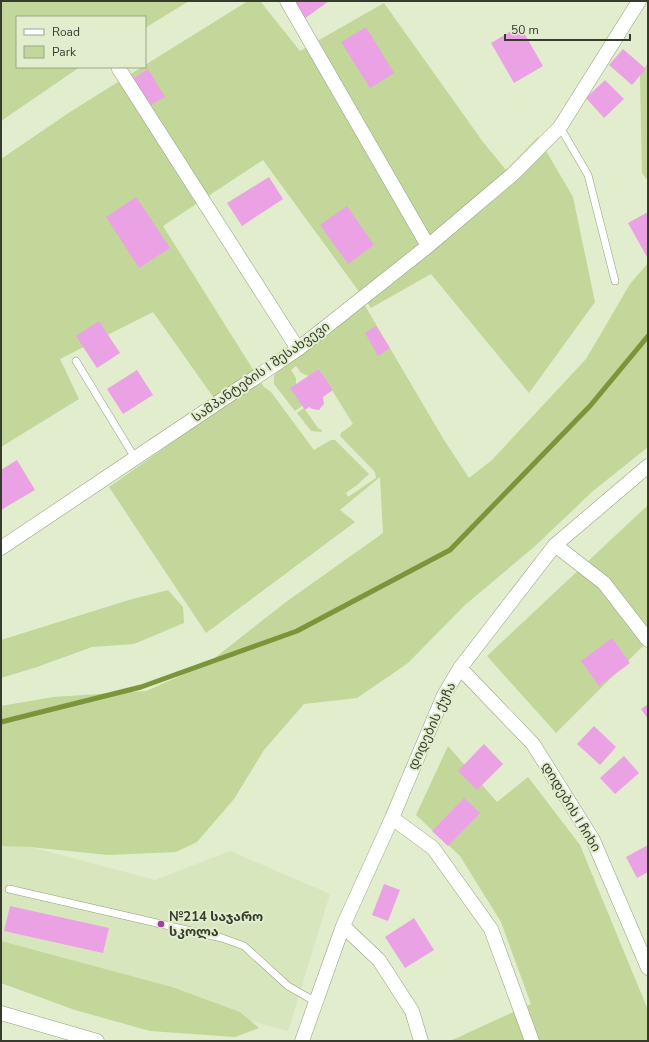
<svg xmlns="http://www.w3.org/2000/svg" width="649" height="1042" viewBox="0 0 649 1042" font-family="'Nunito Sans','Noto Sans Georgian',sans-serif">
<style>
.built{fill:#d8e6bd}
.green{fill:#c3d79a}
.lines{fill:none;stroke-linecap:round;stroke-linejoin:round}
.stream{stroke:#7b953a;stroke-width:5}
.building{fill:#eaa2e5}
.lane-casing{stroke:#949f80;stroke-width:8}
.street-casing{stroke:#949f80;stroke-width:15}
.lane{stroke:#fff;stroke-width:7}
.street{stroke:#fff;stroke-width:14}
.poi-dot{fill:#a43da1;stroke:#e1edcc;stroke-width:1.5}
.labels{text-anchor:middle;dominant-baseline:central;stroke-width:4;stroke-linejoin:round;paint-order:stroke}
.street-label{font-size:13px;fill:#363b2e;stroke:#e1edcc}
.poi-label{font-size:13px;font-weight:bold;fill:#363b2e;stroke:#e1edcc;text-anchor:start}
</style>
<rect width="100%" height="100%" fill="#e1edcc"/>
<!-- built -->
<path class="built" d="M1 839 155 880 230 851 330 894 288 1031 1 954Z"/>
<!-- green -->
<path class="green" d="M1 1H189L145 28V17H17V67H80L1 121Z
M248 1H260L300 51 384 3 483 142 506 170 538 137 573 197 595 302 529 393 431 274 371 308 263 160 163 226 264 387 271 392 314 450 331 440H335L369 474 357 485 346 493 348 497 376 478 375 472 340 436 341 433 353 424 319 369 309 376 301 373 296 366 291 370 296 378V385L302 406 295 411 274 384V375L364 304 444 440 469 478 492 460 586 359 630 284 648 263V447L593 491 534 547 465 605 408 663 357 698 304 704 264 750 234 799 197 842 176 852 108 855 30 847 1 846V706L53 697 146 691 207 664 286 602 383 533 380 477 340 510 355 522 206 633 109 487 221 408 153 312 60 359 79 399 1 447V159L70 112 142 67H145V65Z
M648 63V181L642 173 640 75Z
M304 408 318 428 322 430V432L311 431 297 413Z
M648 505V641L556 733 487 656Z
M168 590 183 607 184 623 134 644 92 647 37 667 1 678V640L129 600Z
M448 746 497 802 528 777 580 845 648 1010V1041H450L531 1004 501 922 460 856 416 815Z
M1 941 172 987 240 1012 259 1028 235 1037 150 1031 75 1010 1 983Z"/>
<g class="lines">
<!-- stream -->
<path class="stream" d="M1 722 141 687 297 631 450 550 590 406 648 336"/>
</g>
<!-- building -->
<path class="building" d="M292 1H329L304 19Z
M520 26 543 66 514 83 491 43Z
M366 27 394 73 370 88 341 42Z
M623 49 646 69 632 85 609 65Z
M148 69 165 97 149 106 132 79Z
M605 80 624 99 604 118 586 98Z
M269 177 283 199 242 226 227 203Z
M136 197 170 248 139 268 106 217Z
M347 206 374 245 348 264 320 225Z
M648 212V256L647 257 628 223Z
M99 321 120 353 97 368 76 336Z
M376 326 390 348 378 356 365 333Z
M319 369 333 390 323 397 324 404 319 410 312 409 309 407 305 410 290 388Z
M137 370 153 395 123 414 107 389Z
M17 460 35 490 1 510V470Z
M612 638 630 663 599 686 581 661Z
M648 704V719L641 709Z
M594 726 616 747 600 765 577 744Z
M484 744 503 764 477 790 458 771Z
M624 756 639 773 615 794 600 778Z
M464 798 480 813 448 846 432 831Z
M648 845V872L637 878 626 857Z
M384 884 400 890 388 921 372 915Z
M10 906 109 928 103 953 4 931Z
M414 918 434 950 405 968 385 937Z"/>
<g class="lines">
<defs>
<path id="lane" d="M560 127 588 175 615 281
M76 361 135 458
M9 889 222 938 244 946 288 986 316 1002"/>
<path id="street" d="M287 1 428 246
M119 69 298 349
M555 545 604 583 648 640
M1 548 298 349 428 246 513 174 560 127 639 1
M460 668 533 744 593 840 648 968
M392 818 433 848 491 929 532 1041
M343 926 379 960 412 1011 421 1041
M1 1013 97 1041
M302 1041 343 926 392 818 444 695 460 668 555 545 648 466"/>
</defs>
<!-- lane casing -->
<use href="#lane" class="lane-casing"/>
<!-- street casing -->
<use href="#street" class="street-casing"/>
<!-- lane -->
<use href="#lane" class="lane"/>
<!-- street -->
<use href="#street" class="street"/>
</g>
<!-- markers -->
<circle class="poi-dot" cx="161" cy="924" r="4"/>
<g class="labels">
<!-- street labels -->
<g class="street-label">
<text transform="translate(261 372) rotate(-35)">სამპანტების I შესახვევი</text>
<text transform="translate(432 726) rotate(-65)">დიდების ქუჩა</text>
<text transform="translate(571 807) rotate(59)">დიდების I ჩიხი</text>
</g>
<!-- poi labels -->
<g class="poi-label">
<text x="169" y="917">№214 საჯარო<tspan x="169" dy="15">სკოლა</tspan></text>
</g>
</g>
<!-- border -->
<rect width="649" height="1042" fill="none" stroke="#363b2e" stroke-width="4"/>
<!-- legend -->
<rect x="16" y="16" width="130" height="52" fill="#e1edcc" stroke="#9da68d"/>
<rect x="24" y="29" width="20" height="6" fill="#ffffff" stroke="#9da68d"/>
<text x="52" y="36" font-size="12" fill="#363b2e">Road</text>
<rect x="24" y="46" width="20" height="12" fill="#c3d79a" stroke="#9da68d"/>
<text x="52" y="56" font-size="12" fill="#363b2e">Park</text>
<!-- scale -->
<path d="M505 34v6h125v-6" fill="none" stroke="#363b2e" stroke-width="2"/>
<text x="511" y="34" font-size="12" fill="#363b2e" stroke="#e1edcc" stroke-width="3" paint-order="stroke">50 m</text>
</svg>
